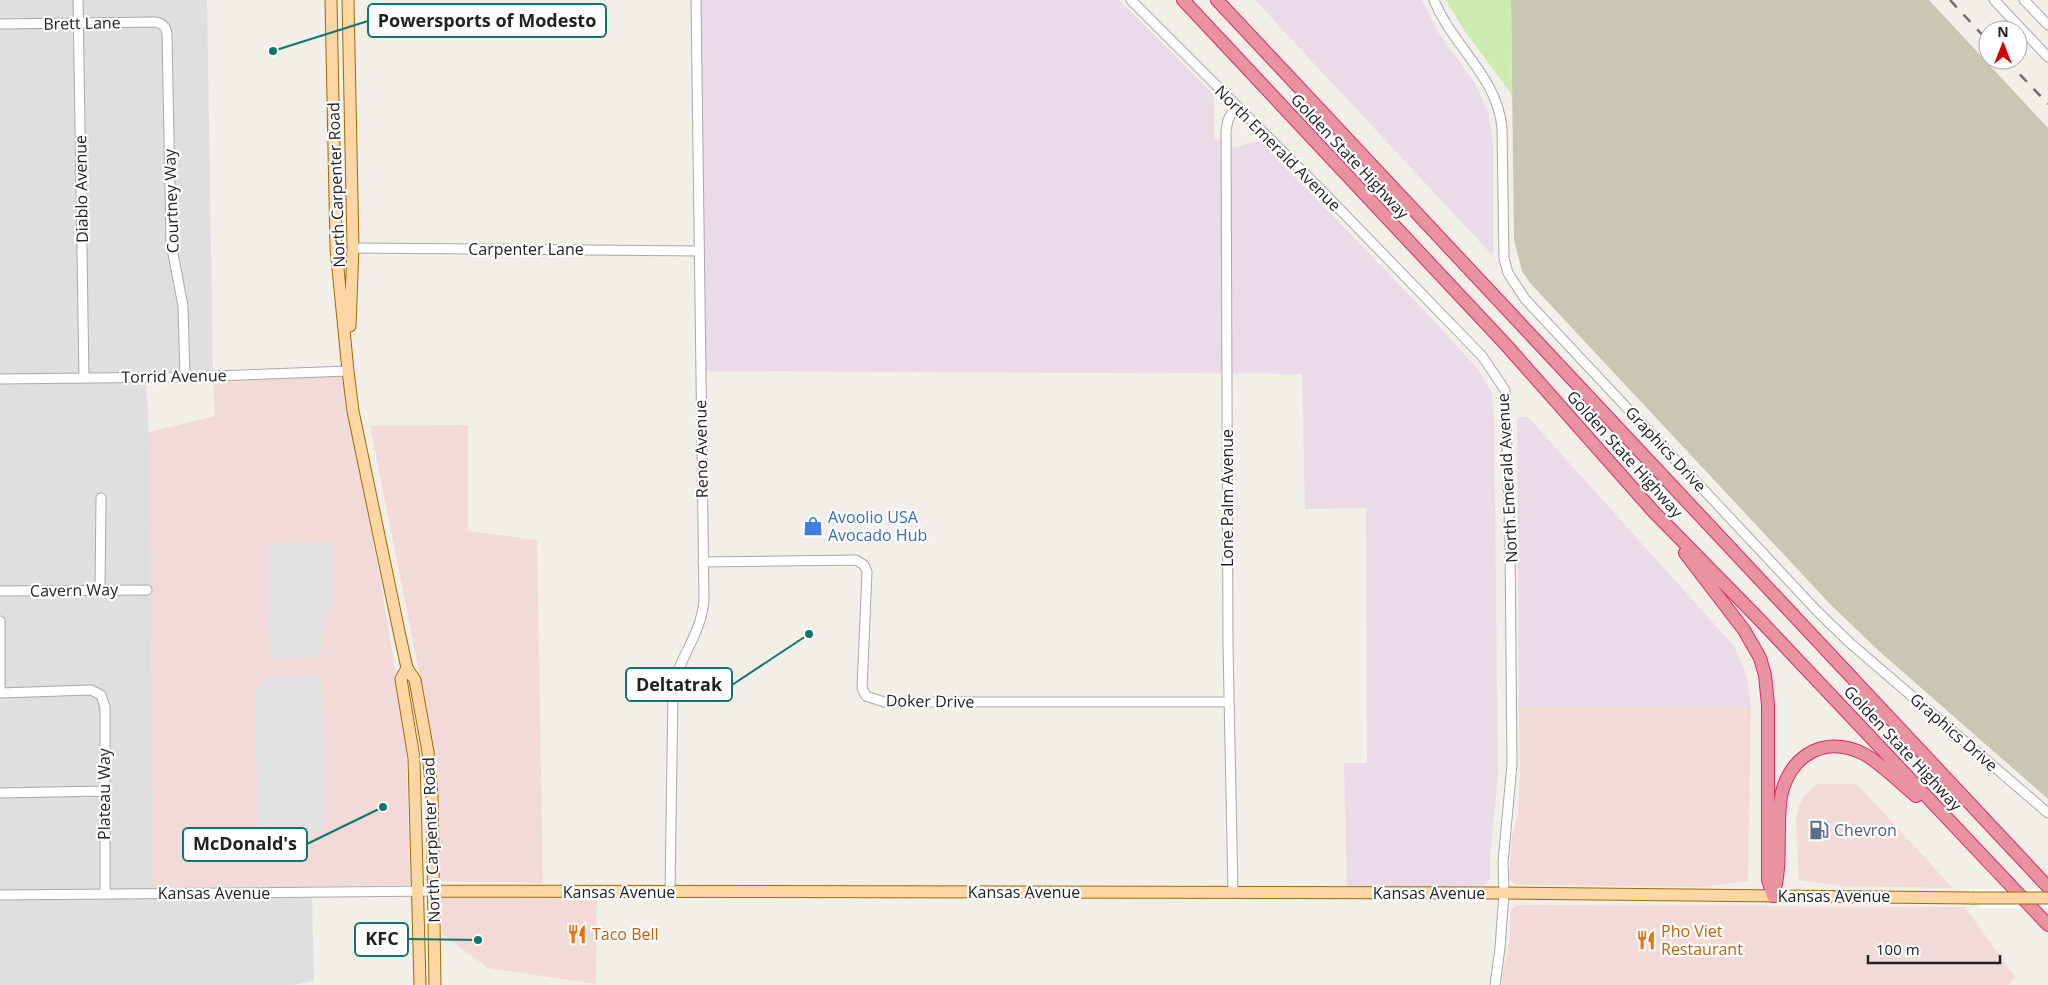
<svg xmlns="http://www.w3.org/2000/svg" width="2048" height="985" viewBox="0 0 2048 985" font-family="'Open Sans',sans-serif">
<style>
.residential{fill:#e0dfdf}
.commercial{fill:#f2dad9}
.industrial{fill:#ebdbe8}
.construction{fill:#c7c7b4}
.grass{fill:#cdebb0}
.parking{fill:#e2e2e2}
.pier{fill:#fff}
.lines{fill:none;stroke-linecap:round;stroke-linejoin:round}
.minor-casing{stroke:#a9a9a9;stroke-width:11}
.major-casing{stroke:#a06b00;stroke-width:13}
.highway-casing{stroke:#dc2a67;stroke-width:14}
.minor{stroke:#fff;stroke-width:9}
.major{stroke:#fcd6a4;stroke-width:11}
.highway{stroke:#e892a2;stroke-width:12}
.rail{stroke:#707070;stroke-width:2.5;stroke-dasharray:10 10;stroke-linecap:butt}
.major-bridge-casing{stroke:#a06b00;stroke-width:13;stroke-linecap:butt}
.major-bridge{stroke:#fcd6a4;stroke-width:11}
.labels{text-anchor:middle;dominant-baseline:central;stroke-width:4.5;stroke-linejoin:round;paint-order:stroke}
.street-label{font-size:16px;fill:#222;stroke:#fff}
.shop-label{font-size:16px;fill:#366cbe;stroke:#fff;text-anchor:start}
.service-label{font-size:16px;fill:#4e5e75;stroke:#fff;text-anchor:start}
.food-label{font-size:16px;fill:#c56008;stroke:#fff;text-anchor:start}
.leader{fill:none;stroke:#0f766e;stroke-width:2}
.callout-dot{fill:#0f766e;stroke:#fff;stroke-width:2}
.callout{fill:#fff;stroke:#0f766e;stroke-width:2}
.callout-label{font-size:18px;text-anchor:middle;font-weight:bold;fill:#222}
</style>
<rect width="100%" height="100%" fill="#f2efe9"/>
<!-- residential -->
<path class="residential" d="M0 0H207L213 370 0 375Z
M146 382 149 432 154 889 0 890V384Z
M312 896 314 981 292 985H0V900Z"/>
<!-- commercial -->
<path class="commercial" d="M342 376 381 583 406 738 410 885 154 889 149 432 215 416 213 379Z
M468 425V531L537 540 543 883 440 881 438 801 434 747 370 426Z
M1519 706 1751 707 1748 881 1702 887 1516 885 1509 879 1512 836 1518 814 1520 774Z
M1817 784H1857L1953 888 1841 886 1799 880 1796 817 1799 806 1805 795Z
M597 895 596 984 488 968 442 934 440 896Z
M1516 905 1965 907 2015 977 2009 985H1502L1503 969 1510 941V912Z"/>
<!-- industrial -->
<path class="industrial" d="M698 0H1119L1211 92 1214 99V139L1235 147 1260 141 1423 309 1477 368 1492 393 1494 415 1498 775 1490 859V879L1483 886 1347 893 1344 763H1367L1366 508 1305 509 1302 374 700 371Z
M1255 0H1422L1438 32 1474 82 1488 111 1493 141V256Z
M1517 417H1528L1735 647 1747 676 1751 707 1519 706Z"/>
<!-- construction -->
<path class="construction" d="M1511 0H1929L2048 128V799L1879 651 1830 604 1530 283 1522 271 1514 240Z"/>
<!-- grass -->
<path class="grass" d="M1446 0H1511L1512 98 1510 92 1464 30Z"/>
<!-- parking -->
<path class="parking" d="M332 542 331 606 321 631V649L318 657 272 658 269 655 267 544Z
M318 676 322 678 324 834 262 837 258 830 255 693 264 677Z"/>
<!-- pier -->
<path class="pier" d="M1967 889H2048V908H1981Z"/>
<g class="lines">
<defs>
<path id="minor" d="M78 0 84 378
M1131 0 1322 191 1482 356 1505 390 1510 541 1512 764 1503 862 1504 893 1500 948 1495 985
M1434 0C1453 47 1497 76 1502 128L1504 258 1508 273 1525 299 1818 612 1850 643 2048 813
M1994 0 2048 57
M2024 0 2048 25
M0 24 155 22C162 23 166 26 167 34L171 243 183 306 185 377
M353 248 699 251
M0 379 185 377 348 371
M703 562 856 560 864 565 867 572 862 688 866 696 884 702H1229
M100 590 101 498
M0 591 147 590
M0 621V693
M0 693 91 690 101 695 105 707V894
M0 793 104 791
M670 892 673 689C679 656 701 636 704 600L696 0
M1233 893 1228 645 1226 131 1228 120 1236 106
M0 895 434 891"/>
<path id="major" d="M331 0 336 248 348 371 353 411 400 636 407 668 415 680 428 752 432 795 435 985
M348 0 353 248 350 326
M407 668 401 679 414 758 420 985
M434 891 1504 893 1972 898"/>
<path id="highway" d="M1183 0 1507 346 1652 510 1757 617 2048 925
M1217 0 2048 887
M1685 553 1744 630 1760 658 1765 675 1768 705V880L1773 896
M1773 896C1782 867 1777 834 1780 804 1784 761 1820 733 1862 753 1880 762 1900 783 1916 796"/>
</defs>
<!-- minor casing -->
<use href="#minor" class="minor-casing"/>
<!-- major casing -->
<use href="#major" class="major-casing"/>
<!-- highway casing -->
<use href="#highway" class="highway-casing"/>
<!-- minor -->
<use href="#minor" class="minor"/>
<!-- major -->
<use href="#major" class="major"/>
<!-- highway -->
<use href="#highway" class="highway"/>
<!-- rail -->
<path class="rail" d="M1950 0 1988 41
M2006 60 2048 104"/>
<defs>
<path id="major-bridge" d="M1972 898H2048"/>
</defs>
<!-- major-bridge casing -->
<use href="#major-bridge" class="major-bridge-casing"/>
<!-- major-bridge -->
<use href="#major-bridge" class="major-bridge"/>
</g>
<!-- icons -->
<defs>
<symbol id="shop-bare" viewBox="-9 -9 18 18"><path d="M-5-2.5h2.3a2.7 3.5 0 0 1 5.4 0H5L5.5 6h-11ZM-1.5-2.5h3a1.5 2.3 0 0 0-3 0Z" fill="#3f7fe0" stroke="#fff" stroke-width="2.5" paint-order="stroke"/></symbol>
<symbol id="fuel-bare" viewBox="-9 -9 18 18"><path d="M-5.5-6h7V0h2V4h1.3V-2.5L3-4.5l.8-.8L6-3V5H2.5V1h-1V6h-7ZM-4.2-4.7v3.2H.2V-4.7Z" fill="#5c6f8a" stroke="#fff" stroke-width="2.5" paint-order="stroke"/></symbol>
<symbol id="restaurant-bare" viewBox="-9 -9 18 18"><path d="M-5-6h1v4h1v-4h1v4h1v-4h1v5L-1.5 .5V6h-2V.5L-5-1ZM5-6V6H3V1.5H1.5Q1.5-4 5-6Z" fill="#e8710a" stroke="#fff" stroke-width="2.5" paint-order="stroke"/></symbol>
</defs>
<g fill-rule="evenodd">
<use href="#shop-bare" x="799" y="512" width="28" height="28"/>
<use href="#fuel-bare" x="1805" y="816" width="28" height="28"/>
<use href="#restaurant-bare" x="563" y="920" width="28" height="28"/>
<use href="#restaurant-bare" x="1632" y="926" width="28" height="28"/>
</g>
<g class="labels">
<!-- street labels -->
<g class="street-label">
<text transform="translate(82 23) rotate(-1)">Brett Lane</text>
<text transform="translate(1278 148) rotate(45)">North Emerald Avenue</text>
<text transform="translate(1350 156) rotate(47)">Golden State Highway</text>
<text transform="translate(336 185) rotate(-92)">North Carpenter Road</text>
<text transform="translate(81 189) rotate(-91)">Diablo Avenue</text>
<text transform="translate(171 201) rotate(-92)">Courtney Way</text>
<text x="526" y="249">Carpenter Lane</text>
<text transform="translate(174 376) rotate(-1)">Torrid Avenue</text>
<text transform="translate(701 449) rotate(-91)">Reno Avenue</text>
<text transform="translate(1666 449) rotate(47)">Graphics Drive</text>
<text transform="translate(1625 454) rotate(48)">Golden State Highway</text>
<text transform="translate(1507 478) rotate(-93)">North Emerald Avenue</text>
<text transform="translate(1227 498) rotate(-90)">Lone Palm Avenue</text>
<text transform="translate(74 590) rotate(-1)">Cavern Way</text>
<text transform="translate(930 701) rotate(1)">Doker Drive</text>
<text transform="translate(1954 732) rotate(41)">Graphics Drive</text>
<text transform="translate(1903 748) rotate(47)">Golden State Highway</text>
<text transform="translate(104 794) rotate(-90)">Plateau Way</text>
<text transform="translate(431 840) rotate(-92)">North Carpenter Road</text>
<text x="619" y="892">Kansas Avenue</text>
<text x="1024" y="892">Kansas Avenue</text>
<text x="214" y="893">Kansas Avenue</text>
<text x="1429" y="893">Kansas Avenue</text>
<text x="1834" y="896">Kansas Avenue</text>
</g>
<!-- shop labels -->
<g class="shop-label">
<text x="828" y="517">Avoolio USA<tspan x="828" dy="18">Avocado Hub</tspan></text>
</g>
<!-- service labels -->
<g class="service-label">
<text x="1834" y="830">Chevron</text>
</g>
<!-- food labels -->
<g class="food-label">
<text x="1661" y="931">Pho Viet<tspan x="1661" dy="18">Restaurant</tspan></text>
<text x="592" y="934">Taco Bell</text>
</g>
</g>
<!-- callouts -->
<path class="leader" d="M273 51L368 21M809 634L732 685M383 807L307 844M478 940L408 939"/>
<g class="callout-dot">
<circle cx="273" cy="51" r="5"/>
<circle cx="809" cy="634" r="5"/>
<circle cx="383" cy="807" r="5"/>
<circle cx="478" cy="940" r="5"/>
</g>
<g class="callout">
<rect x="368" y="4" width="238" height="33" rx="5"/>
<rect x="626" y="668" width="106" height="33" rx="5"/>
<rect x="183" y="828" width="124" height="33" rx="5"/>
<rect x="355" y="923" width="53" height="33" rx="5"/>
</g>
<g class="callout-label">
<text x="487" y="27">Powersports of Modesto</text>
<text x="679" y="691">Deltatrak</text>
<text x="245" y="850">McDonald's</text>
<text x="382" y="945">KFC</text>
</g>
<!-- north arrow -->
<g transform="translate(2003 45)"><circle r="24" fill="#ffffff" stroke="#a7a7a7"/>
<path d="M0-4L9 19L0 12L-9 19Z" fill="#d40000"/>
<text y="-8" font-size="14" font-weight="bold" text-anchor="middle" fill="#222222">N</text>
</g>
<!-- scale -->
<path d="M1868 955v8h132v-8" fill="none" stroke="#222222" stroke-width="2.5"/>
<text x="1876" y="955" font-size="15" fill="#222222" stroke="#ffffff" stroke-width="4" paint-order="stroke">100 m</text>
</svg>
